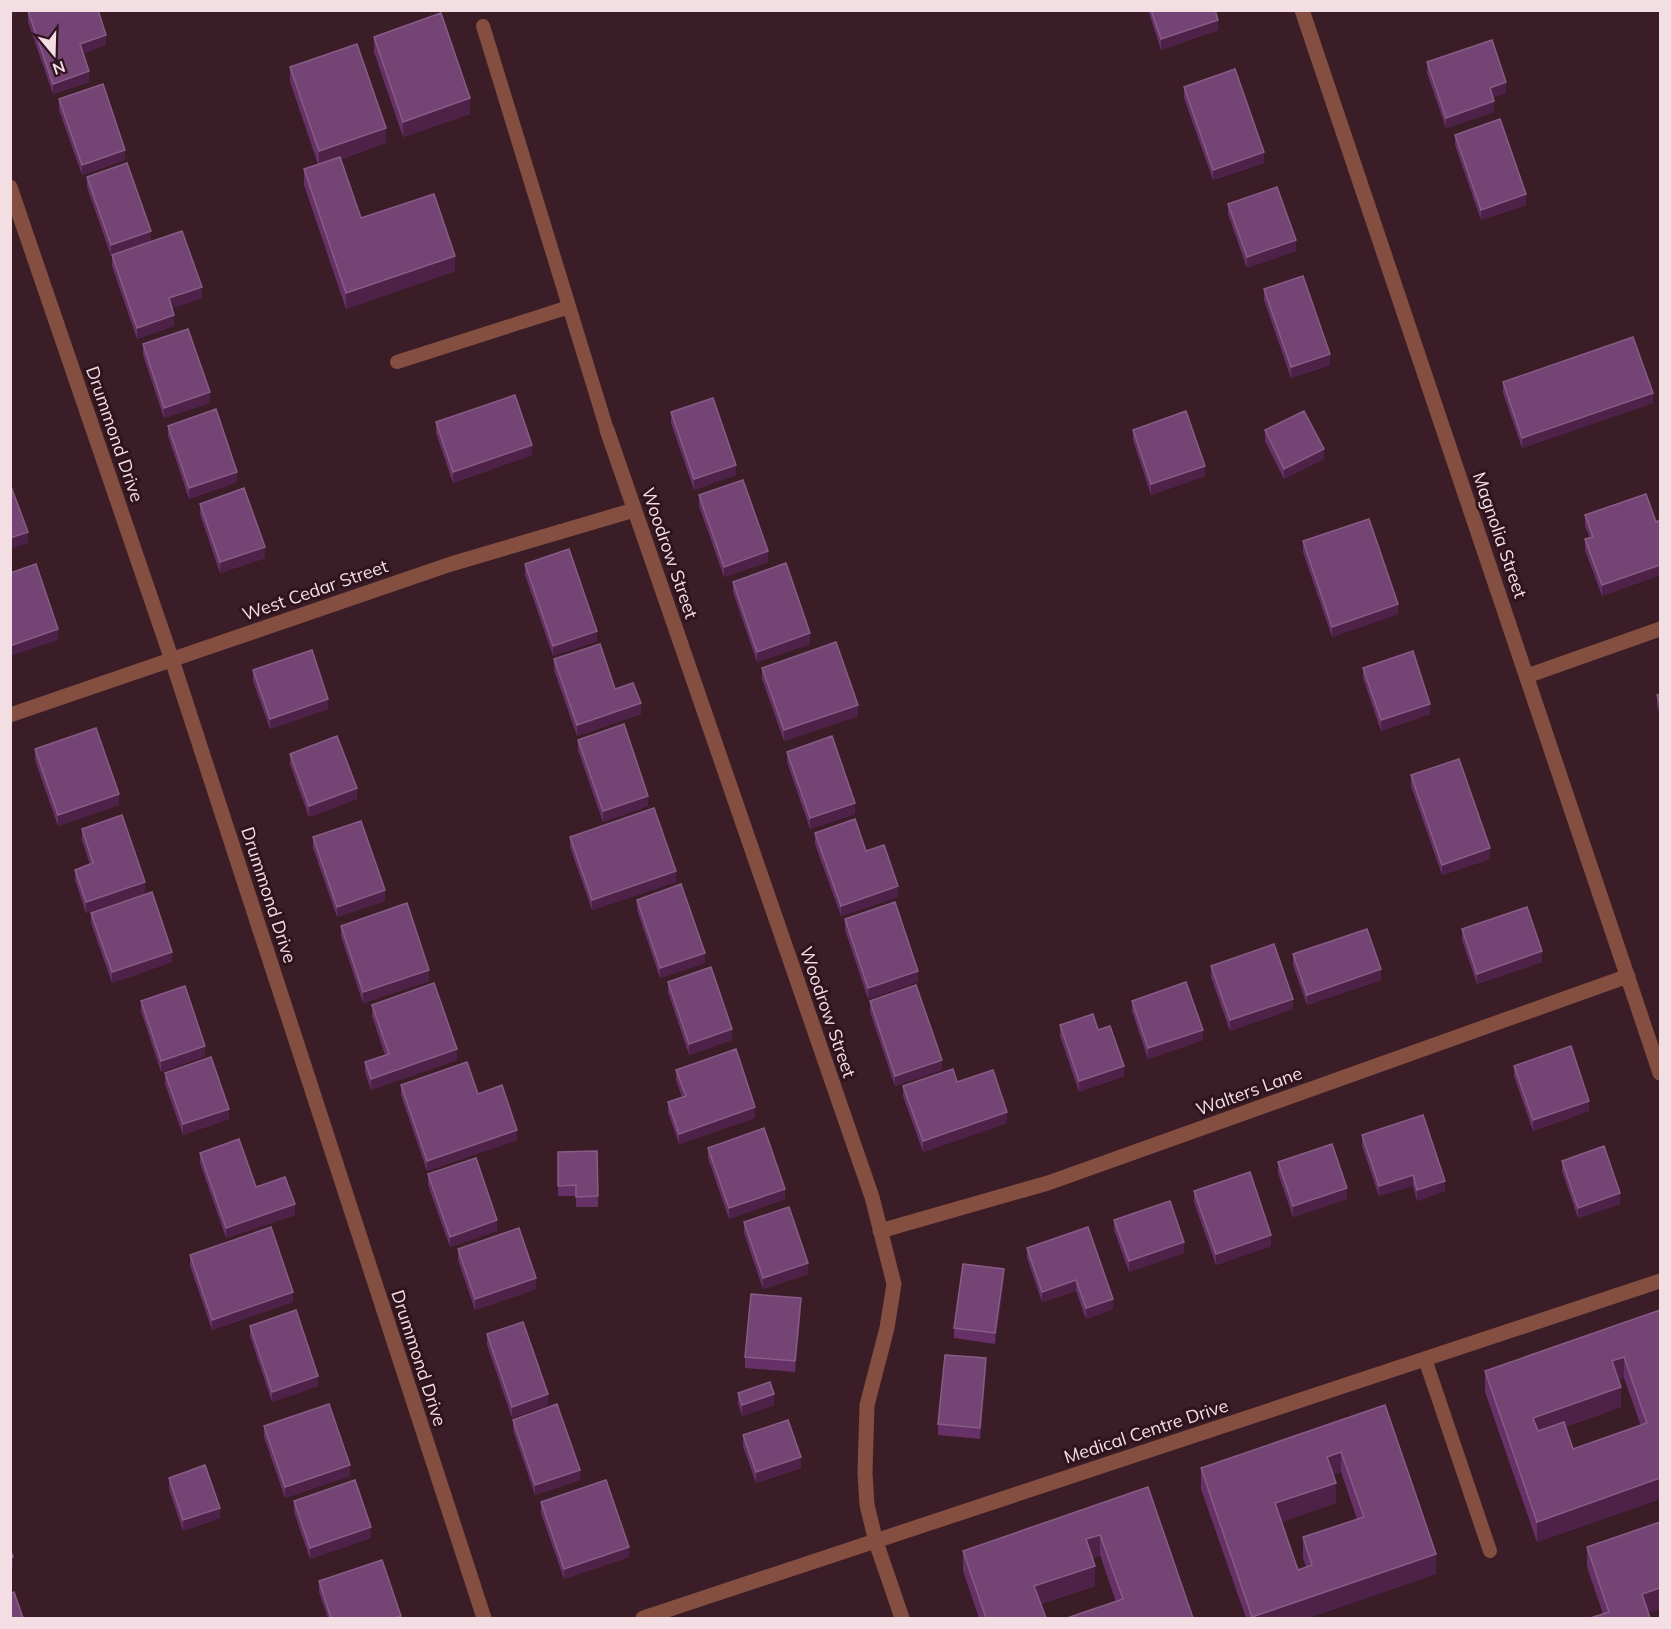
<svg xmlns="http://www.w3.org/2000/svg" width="1671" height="1629" viewBox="0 0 1671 1629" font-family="Mulish,sans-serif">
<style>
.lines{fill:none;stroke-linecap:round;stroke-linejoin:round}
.lane{stroke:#844e40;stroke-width:14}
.street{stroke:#844e40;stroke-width:15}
.wall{fill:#653167;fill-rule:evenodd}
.shaded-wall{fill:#4d2148}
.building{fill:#744475;stroke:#885c86;stroke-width:1.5;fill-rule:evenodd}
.labels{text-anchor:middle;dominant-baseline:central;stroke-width:6;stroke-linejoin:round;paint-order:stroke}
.street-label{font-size:18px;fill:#f3dee4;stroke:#2f131d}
</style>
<rect width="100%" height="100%" fill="#3a1d26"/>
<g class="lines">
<!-- lane -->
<path class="lane" d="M483 26 607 430
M397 362 569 307
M1425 1359 1490 1551"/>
<!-- street -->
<path class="street" d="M1302 10 1660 1073
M10 187 172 660 484 1618
M607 430 872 1197 894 1284 887 1328 867 1405 865 1473 867 1505 876 1542 902 1618
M1527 676 1660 629
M10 715 451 564 634 510
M880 1231 1048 1183 1628 976
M643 1618 1660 1281"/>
</g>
<!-- wall -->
<path class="wall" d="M1148 10H1215L1218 30 1161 50Z
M28 11 106 45 83 53 89 82 53 94 28 22Z
M374 37 470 114 403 137 374 52Z
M1427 62 1506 93 1493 97 1494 112 1446 128 1427 73Z
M290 67 386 143 341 159 361 218 455 271 346 309 304 185V169L318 164 290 82Z
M1184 87 1264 163 1213 180 1184 98Z
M59 99 125 160 82 175 59 110Z
M1455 135 1526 205 1481 220 1455 145Z
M87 177 151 242 202 298 172 308 174 326 137 339 112 266V255L111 256 87 187Z
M1228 204 1296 251 1247 268 1228 214Z
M1264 289 1330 365 1291 378 1264 300Z
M143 344 210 403 164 418 143 355Z
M1503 382 1653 403 1522 448 1503 393Z
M671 412 736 475 694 490 671 423Z
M436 422 532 455 453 483 436 433Z
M168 426 237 482 189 499 168 436Z
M1133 430 1205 476 1151 495 1133 440Z
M1265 430 1324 459 1284 479 1265 441Z
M699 495 768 562 724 577 699 506Z
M200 504 265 558 220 573 200 514Z
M1585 515 1656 522 1660 520V575L1602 596 1585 550V539L1590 538 1585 526Z
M1303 541 1398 614 1332 637 1303 552Z
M525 564 597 641 553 656 525 575Z
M733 582 810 644 757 662 733 592Z
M554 659 641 714 577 736 554 670Z
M762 668 858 716 784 741 762 679Z
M1363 668 1430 714 1381 731 1363 678Z
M253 670 328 709 270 729 253 681Z
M1660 694V716L1657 705V695Z
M578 740 648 806 603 822 578 750Z
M35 749 119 805 58 826 35 760Z
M787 752 855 814 810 829 787 762Z
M290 754 357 799 309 817 290 764Z
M1411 775 1490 859 1442 875 1411 786Z
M82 829 145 893 86 913 75 880V870L90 865 82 840Z
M815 833 866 851 898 897 841 916 815 844Z
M313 837 385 901 337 917 313 848Z
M570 837 676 882 592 910 570 847Z
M637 900 705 963 660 978 637 910Z
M91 913 172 962 112 983 91 923Z
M845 919 918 982 868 999 845 930Z
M341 926 429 981 363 1003 341 936Z
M1462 929 1542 962 1477 984 1462 940Z
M1293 954 1381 980 1307 1005 1293 965Z
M1211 966 1293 1009 1230 1031 1211 977Z
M668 982 732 1040 689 1055 668 992Z
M141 1001 205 1056 161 1072 141 1011Z
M870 1001 942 1070 895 1086 870 1012Z
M1132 1001 1203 1040 1148 1059 1132 1011Z
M372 1005 457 1060 371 1090 365 1072V1062L385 1055 372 1016Z
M1060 1025 1098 1030 1124 1076 1079 1092 1060 1036Z
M1514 1066 1589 1111 1533 1131 1514 1076Z
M676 1070 755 1118 679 1144 668 1112V1102L682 1097 676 1080Z
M165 1073 229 1119 183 1135 165 1084Z
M957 1082 1007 1123 923 1152 903 1096V1086Z
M401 1085 478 1094 517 1140 427 1171 401 1095Z
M1362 1135 1445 1191 1417 1201 1413 1186 1379 1196 1362 1146Z
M708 1148 785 1199 729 1219 708 1158Z
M597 1151 598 1207H576V1196H558V1152Z
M200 1153 256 1187 295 1215 226 1238 200 1163Z
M1562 1161 1620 1204 1578 1218 1562 1171Z
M1278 1162 1347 1199 1293 1217 1278 1173Z
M428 1174 497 1231 450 1247 428 1185Z
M1194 1191 1271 1246 1216 1265 1194 1202Z
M1114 1220 1184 1253 1129 1272 1114 1230Z
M744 1222 808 1274 763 1289 744 1233Z
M1088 1227 1113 1309 1086 1319 1076 1291 1042 1302 1027 1258V1248Z
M458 1249 536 1289 475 1310 458 1260Z
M190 1255 293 1302 212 1330 190 1266Z
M1004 1280 995 1344 954 1338V1328Z
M801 1309 795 1372 745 1368V1357Z
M1660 1310V1499L1537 1542 1485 1392V1371ZM1624 1378 1641 1426 1573 1449 1565 1427 1621 1407 1618 1379Z
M250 1326 318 1386 272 1402 250 1336Z
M487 1334 548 1405 512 1418 487 1345Z
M986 1369 980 1439 938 1435V1424Z
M738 1393 774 1405 742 1416 738 1403Z
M1385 1405 1436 1574 1308 1618H1246L1201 1489V1468ZM1341 1472 1357 1519 1303 1537V1558L1306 1567 1298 1570 1281 1522 1336 1503 1333 1475Z
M513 1420 580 1480 535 1495 513 1430Z
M264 1426 350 1476 285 1498 264 1437Z
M743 1435 801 1468 756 1483 743 1446Z
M169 1478 220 1518 183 1531 169 1489Z
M1148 1487 1193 1618 1116 1602 1100 1555 1093 1558 1095 1586 1041 1604 1046 1618H979L963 1571V1551Z
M294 1501 371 1538 310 1559 294 1512Z
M541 1502 629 1557 564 1579 541 1513Z
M1587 1547 1648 1613 1603 1614 1587 1567Z
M319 1581 401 1618H328L319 1592Z"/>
<!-- shaded-wall -->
<path class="shaded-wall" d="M1218 20V30L1161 50V39Z
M106 35V45L80 55V44Z
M89 71V82L53 94V84Z
M1506 82V93L1490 99V88Z
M470 98V114L403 137V122Z
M1494 101V112L1446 128V118Z
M386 128V143L319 166V151Z
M125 150V160L82 175V165Z
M1264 152V163L1213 180V170Z
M1526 194V205L1481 220V210Z
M151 231V242L111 256V245Z
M1296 240V251L1247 268V257Z
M455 256V271L346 309V293Z
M202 287V298L169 309V298Z
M174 315V326L137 339V328Z
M1330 354V365L1291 378V367Z
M210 392V403L164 418V408Z
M1653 393V403L1522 448V438Z
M532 445V455L453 483V472Z
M1324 449V459L1284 479V469Z
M736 465V475L694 490V479Z
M1205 466V476L1151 495V484Z
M237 472V482L189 499V488Z
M28 532V543L10 549V538Z
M265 547V558L220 573V562Z
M768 551V562L724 577V567Z
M1660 565V575L1602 596V585Z
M1398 604V614L1332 637V627Z
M58 629V640L10 656V646Z
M597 631V641L553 656V646Z
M810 633V644L757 662V652Z
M328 699V709L270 729V719Z
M641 703V714L577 736V725Z
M1430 704V714L1381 731V720Z
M858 705V716L784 741V730Z
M357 788V799L309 817V806Z
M119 794V805L58 826V815Z
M648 796V806L603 822V811Z
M855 803V814L810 829V818Z
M1490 848V859L1442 875V865Z
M676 871V882L592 910V900Z
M145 882V893L86 913V902Z
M898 886V897L841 916V906Z
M385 890V901L337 917V907Z
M1542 951V962L1477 984V974Z
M172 952V962L112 983V972Z
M705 953V963L660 978V968Z
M1381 969V980L1307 1005V995Z
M429 970V981L363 1003V992Z
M918 971V982L868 999V988Z
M1293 999V1009L1230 1031V1020Z
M732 1029V1040L689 1055V1044Z
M1203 1030V1040L1148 1059V1048Z
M205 1046V1056L161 1072V1061Z
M457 1049V1060L371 1090V1079Z
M942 1060V1070L895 1086V1076Z
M1124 1066V1076L1079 1092V1081Z
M1589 1101V1111L1533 1131V1120Z
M755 1107V1118L679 1144V1134Z
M229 1109V1119L183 1135V1124Z
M1007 1112V1123L923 1152V1141Z
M517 1130V1140L427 1171V1161Z
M1413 1175V1186L1379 1196V1186Z
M1445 1181V1191L1417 1201V1190Z
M1347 1188V1199L1293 1217V1206Z
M785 1189V1199L729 1219V1208Z
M1620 1193V1204L1578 1218V1208Z
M295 1204V1215L226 1238V1228Z
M497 1220V1231L450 1247V1237Z
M1271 1235V1246L1216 1265V1254Z
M1184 1242V1253L1129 1272V1261Z
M808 1263V1274L763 1289V1278Z
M1004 1269V1280L995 1344V1333Z
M536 1278V1289L475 1310V1299Z
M1076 1280V1291L1042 1302V1292Z
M293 1292V1302L212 1330V1320Z
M801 1298V1309L795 1372V1361Z
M1113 1299V1309L1086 1319V1308Z
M1624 1357V1378L1612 1382V1361Z
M986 1358V1369L980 1439V1428Z
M318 1376V1386L272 1402V1392Z
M1621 1387V1407L1533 1438V1418Z
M548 1394V1405L512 1418V1407Z
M774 1394V1405L742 1416V1405Z
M1341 1452V1472L1327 1477V1457Z
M801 1457V1468L756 1483V1472Z
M350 1465V1476L285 1498V1487Z
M580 1470V1480L535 1495V1485Z
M1660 1478V1499L1537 1542V1522Z
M1336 1483V1503L1275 1524V1503Z
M220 1508V1518L183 1531V1520Z
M371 1527V1538L310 1559V1548Z
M1100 1535V1555L1086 1560V1539Z
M629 1547V1557L564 1579V1569Z
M1436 1554V1574L1308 1618H1252V1617Z
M13 1557V1567L10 1568V1558Z
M1095 1566V1586L1034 1606V1586Z
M1660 1588V1609L1642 1615V1594Z"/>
<!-- building -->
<path class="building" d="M30 10H98L106 35 80 44 89 71 53 84 28 11Z
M1151 10H1215L1218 20 1161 39Z
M441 13 470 98 403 122 374 37Z
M1492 40 1506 82 1490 88 1494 101 1446 118 1427 62Z
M357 44 386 128 319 151 290 67Z
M1235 69 1264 152 1213 170 1184 87Z
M103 84 125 150 82 165 59 99Z
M1500 119 1526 194 1481 210 1455 135Z
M340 157 361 218 434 194 455 256 346 293 304 169Z
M127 163 151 231 111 245 87 177Z
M1277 187 1296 240 1247 257 1228 204Z
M182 231 202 287 169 298 174 315 137 328 112 255Z
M1303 276 1330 354 1291 367 1264 289Z
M188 329 210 392 164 408 143 344Z
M1633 337 1653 393 1522 438 1503 382Z
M515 395 532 445 453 472 436 422Z
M713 398 736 465 694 479 671 412Z
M216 409 237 472 189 488 168 426Z
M1186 411 1205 466 1151 484 1133 430Z
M1304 411 1324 449 1284 469 1265 430Z
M743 480 768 551 724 567 699 495Z
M10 484 28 532 10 538Z
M244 488 265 547 220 562 200 504Z
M1646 494 1656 522 1660 520V565L1602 585 1585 539 1593 537 1585 515Z
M1369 519 1398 604 1332 627 1303 541Z
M569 549 597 631 553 646 525 564Z
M786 563 810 633 757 652 733 582Z
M36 564 58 629 10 646V573Z
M836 642 858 705 784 730 762 668Z
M600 644 615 689 633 683 641 703 577 725 554 659Z
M312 650 328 699 270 719 253 670Z
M1413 651 1430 704 1381 720 1363 668Z
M1660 694V705L1657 695Z
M624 724 648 796 603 811 578 740Z
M96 728 119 794 58 815 35 749Z
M337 736 357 788 309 806 290 754Z
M832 736 855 803 810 818 787 752Z
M1459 759 1490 848 1442 865 1411 775Z
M654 808 676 871 592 900 570 837Z
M122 815 145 882 86 902 75 870 93 863 82 829Z
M855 819 866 851 884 845 898 886 841 906 815 833Z
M361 821 385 890 337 907 313 837Z
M681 884 705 953 660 968 637 900Z
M152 892 172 952 112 972 91 913Z
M895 902 918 971 868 988 845 919Z
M407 903 429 970 363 992 341 926Z
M1527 907 1542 951 1477 974 1462 929Z
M1367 929 1381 969 1307 995 1293 954Z
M1274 944 1293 999 1230 1020 1211 966Z
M711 967 732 1029 689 1044 668 982Z
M1186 982 1203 1030 1148 1048 1132 1001Z
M434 983 457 1049 371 1079 365 1062 389 1054 372 1005Z
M916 985 942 1060 895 1076 870 1001Z
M185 986 205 1046 161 1061 141 1001Z
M1093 1014 1098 1030 1110 1026 1124 1066 1079 1081 1060 1025Z
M1571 1046 1589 1101 1533 1120 1514 1066Z
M736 1049 755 1107 679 1134 668 1102 686 1096 676 1070Z
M211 1057 229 1109 183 1124 165 1073Z
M467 1062 478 1094 502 1085 517 1130 427 1161 401 1085Z
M953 1069 957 1082 993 1070 1007 1112 923 1141 903 1086Z
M1423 1115 1445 1181 1417 1190 1413 1175 1379 1186 1362 1135Z
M764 1128 785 1189 729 1208 708 1148Z
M239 1139 256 1187 285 1177 295 1204 226 1228 200 1153Z
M1332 1144 1347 1188 1293 1206 1278 1162Z
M1604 1146 1620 1193 1578 1208 1562 1161Z
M597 1151 598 1196 576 1197V1185L558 1186V1152Z
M476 1158 497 1220 450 1237 428 1174Z
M1250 1172 1271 1235 1216 1254 1194 1191Z
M1170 1201 1184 1242 1129 1261 1114 1220Z
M789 1207 808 1263 763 1278 744 1222Z
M271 1227 293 1292 212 1320 190 1255Z
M1088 1227 1113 1299 1086 1308 1076 1280 1042 1292 1027 1248Z
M519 1228 536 1278 475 1299 458 1249Z
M963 1264 1004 1269 995 1333 954 1328Z
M751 1294 801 1298 795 1361 745 1357Z
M296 1310 318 1376 272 1392 250 1326Z
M1660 1310V1478L1537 1522 1485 1371ZM1624 1357 1647 1423 1573 1449 1564 1422 1538 1431 1533 1418 1621 1387 1612 1361Z
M523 1322 548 1394 512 1407 487 1334Z
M945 1355 986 1358 980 1428 938 1424Z
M770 1382 774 1394 742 1405 738 1393Z
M329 1404 350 1465 285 1487 264 1426Z
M557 1404 580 1470 535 1485 513 1420Z
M1385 1405 1436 1554 1252 1617 1201 1468ZM1341 1452 1364 1517 1303 1537 1312 1565 1298 1570 1275 1503 1336 1483 1327 1457Z
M788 1420 801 1457 756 1472 743 1435Z
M205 1465 220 1508 183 1520 169 1478Z
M355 1480 371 1527 310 1548 294 1501Z
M606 1480 629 1547 564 1569 541 1502Z
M1148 1487 1193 1618H1067L1123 1599 1100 1535 1086 1539 1095 1566 1034 1586 1046 1618H986L963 1551Z
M1660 1522V1588L1642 1594 1650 1618H1590L1609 1612 1587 1547Z
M10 1549 13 1557 10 1558Z
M382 1560 401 1616 394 1618H331L319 1581Z
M14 1592 23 1618H10V1594Z"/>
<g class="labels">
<!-- street labels -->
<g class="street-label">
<text transform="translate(115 434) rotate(71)">Drummond Drive</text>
<text transform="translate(1500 535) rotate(71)">Magnolia Street</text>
<text transform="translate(670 553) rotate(71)">Woodrow Street</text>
<text transform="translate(315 590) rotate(-19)">West Cedar Street</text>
<text transform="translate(269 895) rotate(72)">Drummond Drive</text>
<text transform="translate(828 1012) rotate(71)">Woodrow Street</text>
<text transform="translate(1249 1091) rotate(-20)">Walters Lane</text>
<text transform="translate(419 1358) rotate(72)">Drummond Drive</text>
<text transform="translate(1146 1431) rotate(-18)">Medical Centre Drive</text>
</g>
</g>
<!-- border -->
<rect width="1671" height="1629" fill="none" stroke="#f3dee4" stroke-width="24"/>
<!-- north arrow -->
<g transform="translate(54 54) rotate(161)" stroke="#2f131d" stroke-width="4.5" paint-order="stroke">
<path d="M0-4.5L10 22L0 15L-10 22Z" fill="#f3dee4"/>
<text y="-9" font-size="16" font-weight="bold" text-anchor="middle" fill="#f3dee4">N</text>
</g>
</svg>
